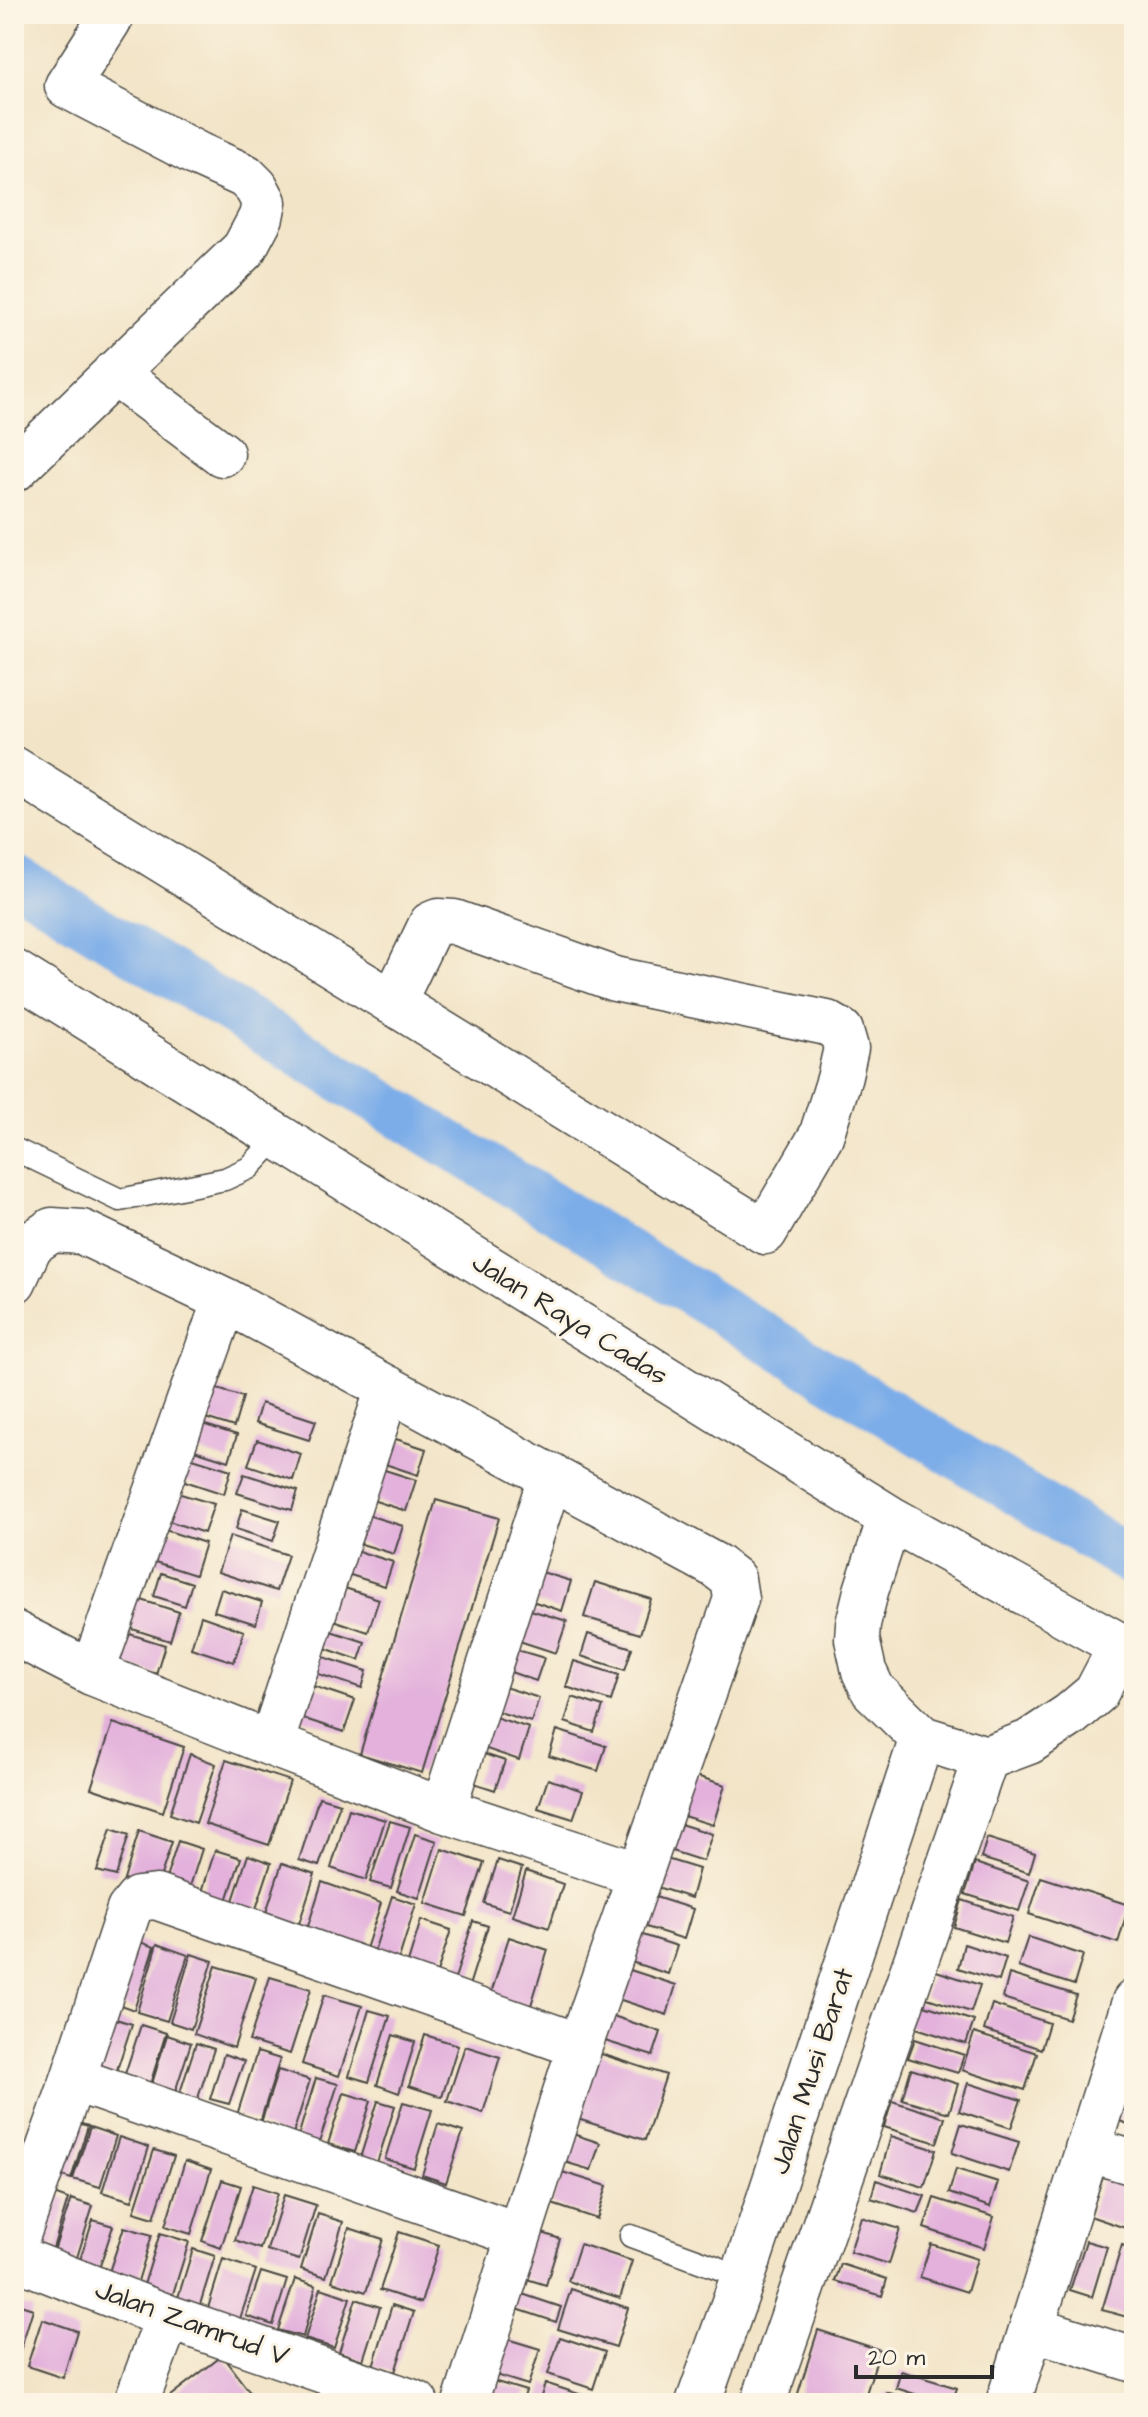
<svg xmlns="http://www.w3.org/2000/svg" width="1148" height="2417" viewBox="0 0 1148 2417" font-family="'Architects Daughter',sans-serif">
<style>
.lines{fill:none;stroke-linecap:round;stroke-linejoin:round}
.canal{stroke:#7dade8;stroke-width:48}
.building{fill:#e3b1dc}
.service-casing{stroke:#494742;stroke-width:25}
.minor-casing{stroke:#494742;stroke-width:47}
.tertiary-casing{stroke:#494742;stroke-width:47}
.service{stroke:#fff;stroke-width:22}
.minor{stroke:#fff;stroke-width:44}
.tertiary{stroke:#fff;stroke-width:44}
.labels{text-anchor:middle;dominant-baseline:central;stroke-width:6;stroke-linejoin:round;paint-order:stroke}
.street-label{font-size:28px;fill:#2b2b2b;stroke:#fcf5e5}
</style>
<rect width="100%" height="100%" fill="#fcf5e5"/>
<filter id="ink" filterUnits="userSpaceOnUse"><feTurbulence type="fractalNoise" baseFrequency=".0125" numOctaves="2"/><feDisplacementMap in="SourceGraphic" scale="16" xChannelSelector="R" yChannelSelector="G"/><feConvolveMatrix kernelMatrix="1 2 1 2 8 2 1 2 1" color-interpolation-filters="sRGB"/></filter>
<filter id="wash" filterUnits="userSpaceOnUse"><feTurbulence type="fractalNoise" baseFrequency=".006" numOctaves="4" result="noise"/><feDisplacementMap in="SourceGraphic" scale="32" xChannelSelector="R" yChannelSelector="G"/><feGaussianBlur stdDeviation="1.8" result="paint"/><feColorMatrix in="noise" values="0 0 0 0 0 0 0 0 0 0 0 0 0 0 0 0 0 1.4 0 .05"/><feComposite in="paint" operator="in"/></filter>
<g filter="url(#wash)">
<rect width="100%" height="100%" fill="#f2e4c7"/>
<g class="lines">
<!-- canal -->
<path class="canal" d="M14 878 1134 1563"/>
</g>
<g id="blocks">
<!-- building -->
<path class="building" d="M208 1386 243 1397 234 1427 199 1416Z
M261 1403 316 1421 309 1440 255 1423Z
M199 1423 237 1435 229 1461 191 1449Z
M381 1434 426 1449 418 1475 373 1460Z
M257 1440 301 1454 293 1480 248 1465Z
M183 1455 231 1470 224 1494 176 1478Z
M369 1465 416 1480 406 1511 360 1496Z
M244 1474 298 1491 292 1510 237 1493Z
M174 1492 214 1504 204 1533 166 1520Z
M436 1500 499 1518 422 1773 360 1754Z
M242 1509 280 1521 273 1541 236 1529Z
M351 1510 403 1526 394 1554 342 1538Z
M159 1528 205 1543 195 1575 149 1560Z
M230 1536 288 1555 276 1591 218 1572Z
M345 1547 393 1562 385 1586 338 1571Z
M532 1569 571 1581 562 1611 523 1598Z
M161 1573 192 1583 185 1606 154 1596Z
M595 1582 651 1599 640 1634 584 1617Z
M332 1584 379 1599 368 1632 321 1616Z
M221 1589 262 1602 256 1624 214 1611Z
M129 1596 179 1612 170 1641 120 1625Z
M517 1606 567 1621 556 1653 507 1637Z
M201 1616 244 1631 234 1662 191 1648Z
M318 1627 365 1642 359 1660 313 1644Z
M120 1631 165 1645 156 1674 111 1660Z
M588 1634 632 1648 625 1670 581 1656Z
M514 1649 544 1658 536 1681 508 1671Z
M305 1651 367 1671 362 1688 300 1668Z
M574 1661 619 1675 611 1701 566 1687Z
M310 1685 355 1700 344 1732 299 1717Z
M498 1685 539 1698 531 1722 490 1709Z
M572 1697 603 1707 594 1732 565 1722Z
M479 1712 529 1728 519 1760 469 1743Z
M113 1723 184 1747 163 1812 91 1788Z
M557 1730 606 1746 598 1771 549 1756Z
M190 1754 216 1764 196 1823 170 1814Z
M484 1754 505 1761 495 1790 474 1783Z
M226 1760 290 1781 269 1845 205 1824Z
M680 1771 725 1785 713 1825 667 1811Z
M548 1779 583 1791 573 1819 538 1808Z
M319 1797 340 1803 319 1866 299 1860Z
M349 1809 385 1820 366 1880 331 1868Z
M661 1818 712 1834 703 1861 653 1845Z
M390 1821 410 1827 391 1888 370 1882Z
M111 1829 129 1835 116 1876 97 1871Z
M139 1831 172 1842 155 1893 123 1883Z
M415 1834 437 1841 419 1898 397 1891Z
M987 1838 1035 1853 1029 1873 981 1858Z
M178 1841 202 1849 185 1902 161 1894Z
M442 1849 484 1863 466 1916 425 1903Z
M215 1850 241 1858 222 1916 197 1908Z
M248 1855 271 1863 252 1921 229 1913Z
M660 1857 699 1869 691 1898 651 1885Z
M498 1860 522 1868 509 1911 484 1903Z
M282 1863 315 1874 295 1936 262 1925Z
M975 1863 1029 1881 1019 1911 965 1894Z
M526 1871 563 1884 549 1928 512 1916Z
M1041 1877 1129 1905 1118 1943 1029 1914Z
M322 1882 381 1903 362 1961 303 1942Z
M649 1895 693 1909 684 1939 640 1925Z
M392 1896 416 1904 395 1971 370 1964Z
M962 1900 1013 1917 1005 1943 954 1927Z
M421 1920 451 1930 431 1991 402 1982Z
M473 1921 488 1926 467 1992 452 1988Z
M627 1930 677 1946 668 1974 619 1958Z
M509 1937 548 1950 528 2015 488 2003Z
M1028 1937 1083 1955 1074 1985 1018 1967Z
M129 1938 154 1947 134 2010 109 2001Z
M157 1944 188 1955 167 2021 137 2012Z
M964 1944 1006 1958 999 1981 958 1968Z
M191 1954 213 1961 191 2029 170 2022Z
M216 1966 256 1978 234 2048 194 2034Z
M624 1968 676 1985 667 2015 615 1998Z
M933 1970 980 1985 971 2012 924 1997Z
M1009 1974 1076 1995 1068 2019 1003 1998Z
M270 1977 311 1989 290 2054 249 2041Z
M324 1995 362 2006 339 2076 302 2064Z
M915 2002 974 2021 966 2044 907 2025Z
M992 2004 1049 2023 1041 2049 984 2030Z
M369 2010 390 2016 369 2082 349 2076Z
M100 2014 132 2024 112 2085 81 2075Z
M613 2016 661 2032 653 2056 605 2041Z
M141 2025 166 2033 147 2094 121 2086Z
M974 2033 1037 2053 1025 2090 962 2070Z
M167 2035 191 2043 174 2095 151 2087Z
M393 2035 415 2042 399 2093 377 2085Z
M425 2035 458 2045 442 2097 409 2086Z
M915 2039 964 2055 958 2073 908 2058Z
M196 2043 214 2049 196 2104 178 2099Z
M465 2046 500 2057 483 2113 447 2101Z
M589 2050 666 2075 645 2140 568 2116Z
M257 2052 280 2059 260 2122 237 2115Z
M224 2054 244 2061 229 2104 210 2099Z
M1134 2055V2126L1102 2115Z
M911 2069 958 2084 949 2113 902 2099Z
M278 2070 310 2080 292 2137 260 2126Z
M316 2078 338 2084 318 2146 297 2140Z
M968 2083 1021 2100 1011 2128 959 2111Z
M344 2093 371 2101 355 2152 328 2144Z
M378 2101 395 2106 377 2163 360 2158Z
M892 2101 945 2118 937 2143 884 2127Z
M403 2102 432 2110 414 2168 385 2159Z
M65 2119 88 2126 71 2179 48 2171Z
M438 2124 463 2132 446 2183 422 2175Z
M961 2124 1019 2142 1009 2172 952 2153Z
M90 2127 116 2136 100 2187 73 2179Z
M567 2132 600 2143 591 2170 558 2160Z
M891 2136 936 2150 924 2187 880 2174Z
M119 2137 149 2147 132 2201 102 2192Z
M154 2150 174 2156 154 2218 134 2212Z
M1108 2160 1134 2168V2219L1131 2230 1090 2216Z
M185 2161 211 2170 191 2234 165 2226Z
M956 2169 998 2182 990 2207 949 2193Z
M562 2172 607 2186 597 2219 552 2204Z
M222 2180 241 2186 221 2248 202 2241Z
M876 2180 925 2196 918 2213 871 2198Z
M253 2185 278 2193 260 2249 235 2240Z
M40 2189 68 2199 50 2258 21 2250Z
M284 2195 316 2205 299 2260 267 2250Z
M934 2198 994 2217 984 2248 924 2228Z
M71 2199 93 2206 74 2267 51 2260Z
M318 2214 343 2222 326 2277 301 2269Z
M861 2217 900 2229 889 2264 850 2252Z
M93 2220 113 2226 96 2278 76 2272Z
M124 2227 152 2235 135 2291 106 2281Z
M349 2228 383 2239 366 2292 332 2281Z
M528 2228 560 2239 546 2285 514 2275Z
M399 2232 439 2245 421 2303 380 2290Z
M160 2233 189 2242 172 2297 143 2288Z
M1086 2241 1107 2247 1092 2297 1070 2290Z
M580 2244 632 2261 620 2298 568 2281Z
M931 2244 977 2259 967 2292 920 2277Z
M1122 2245 1134 2249V2319L1102 2310Z
M193 2249 215 2256 198 2311 176 2304Z
M223 2259 256 2270 236 2331 204 2321Z
M841 2264 887 2279 882 2296 835 2281Z
M261 2272 287 2280 273 2325 246 2316Z
M295 2279 316 2286 303 2337 278 2330Z
M321 2288 350 2298 334 2348 305 2339Z
M507 2289 561 2307 556 2322 502 2304Z
M571 2289 628 2308 616 2347 558 2329Z
M356 2299 380 2307 363 2360 339 2352Z
M14 2303 33 2309 15 2367H14Z
M392 2305 414 2312 395 2372 373 2366Z
M42 2319 77 2331 63 2378 27 2366Z
M818 2330 880 2350 863 2403H795Z
M497 2336 540 2349 528 2385 486 2372Z
M560 2337 605 2352 593 2389 548 2374Z
M222 2356 258 2403H161Z
M901 2371 957 2388 952 2403H943L896 2388Z
M487 2379 526 2391 522 2403H510L482 2394Z
M545 2383 597 2400 596 2403H539Z
M886 2392 919 2402V2403H883Z"/>
</g>
</g>
<g filter="url(#ink)">
<use href="#blocks" fill-opacity="0" stroke="#494742" stroke-width="2"/>
<g class="lines">
<defs>
<path id="service" d="M16 1150 120 1200 225 1179 249 1168 278 1137
M631 2236 743 2277"/>
<path id="minor" d="M114 373 222 454
M14 470 244 249 261 217 264 202 256 187 245 176 199 155 67 86 113 14
M14 769 765 1232 821 1136 839 1079 846 1048 841 1031 827 1023 615 979 454 922 438 921 431 924 393 1003
M14 1281 31 1244 52 1230 82 1232 225 1300 716 1566 733 1579 736 1599 580 2046 465 2403
M14 1633 92 1673 271 1744 443 1810 640 1875
M92 1673 225 1300
M271 1744 388 1388
M443 1810 551 1475
M73 2079 519 2235
M1087 2149 1134 2163
M14 2246 73 2079 129 1910 138 1899 156 1897 580 2046
M14 2257 168 2317 416 2403
M1032 2328 1134 2360
M136 2403 168 2317
M1008 2403 1134 2002"/>
<path id="tertiary" d="M14 972 890 1518 1134 1653
M890 1518 866 1591 858 1624 857 1639 864 1671 873 1690 922 1738 986 1758 1029 1742 1070 1715 1096 1693 1121 1645
M698 2403 743 2277 922 1738
M763 2403 986 1758"/>
</defs>
<!-- service casing -->
<use href="#service" class="service-casing"/>
<!-- minor casing -->
<use href="#minor" class="minor-casing"/>
<!-- tertiary casing -->
<use href="#tertiary" class="tertiary-casing"/>
<!-- service -->
<use href="#service" class="service"/>
<!-- minor -->
<use href="#minor" class="minor"/>
<!-- tertiary -->
<use href="#tertiary" class="tertiary"/>
</g>
</g>
<g class="labels">
<!-- street labels -->
<g class="street-label">
<text transform="translate(570 1319) rotate(32)">Jalan Raya Cadas</text>
<text transform="translate(812 2071) rotate(-72)">Jalan Musi Barat</text>
<text transform="translate(192 2323) rotate(20)">Jalan Zamrud V</text>
</g>
</g>
<!-- margin -->
<rect width="1148" height="2417" fill="none" stroke="#fcf5e5" stroke-width="48"/>
<!-- scale -->
<path d="M856 2365v12h136v-12" fill="none" stroke="#2b2b2b" stroke-width="4"/>
<text x="868" y="2365" font-size="24" fill="#2b2b2b" stroke="#fcf5e5" stroke-width="6" paint-order="stroke">20 m</text>
</svg>
